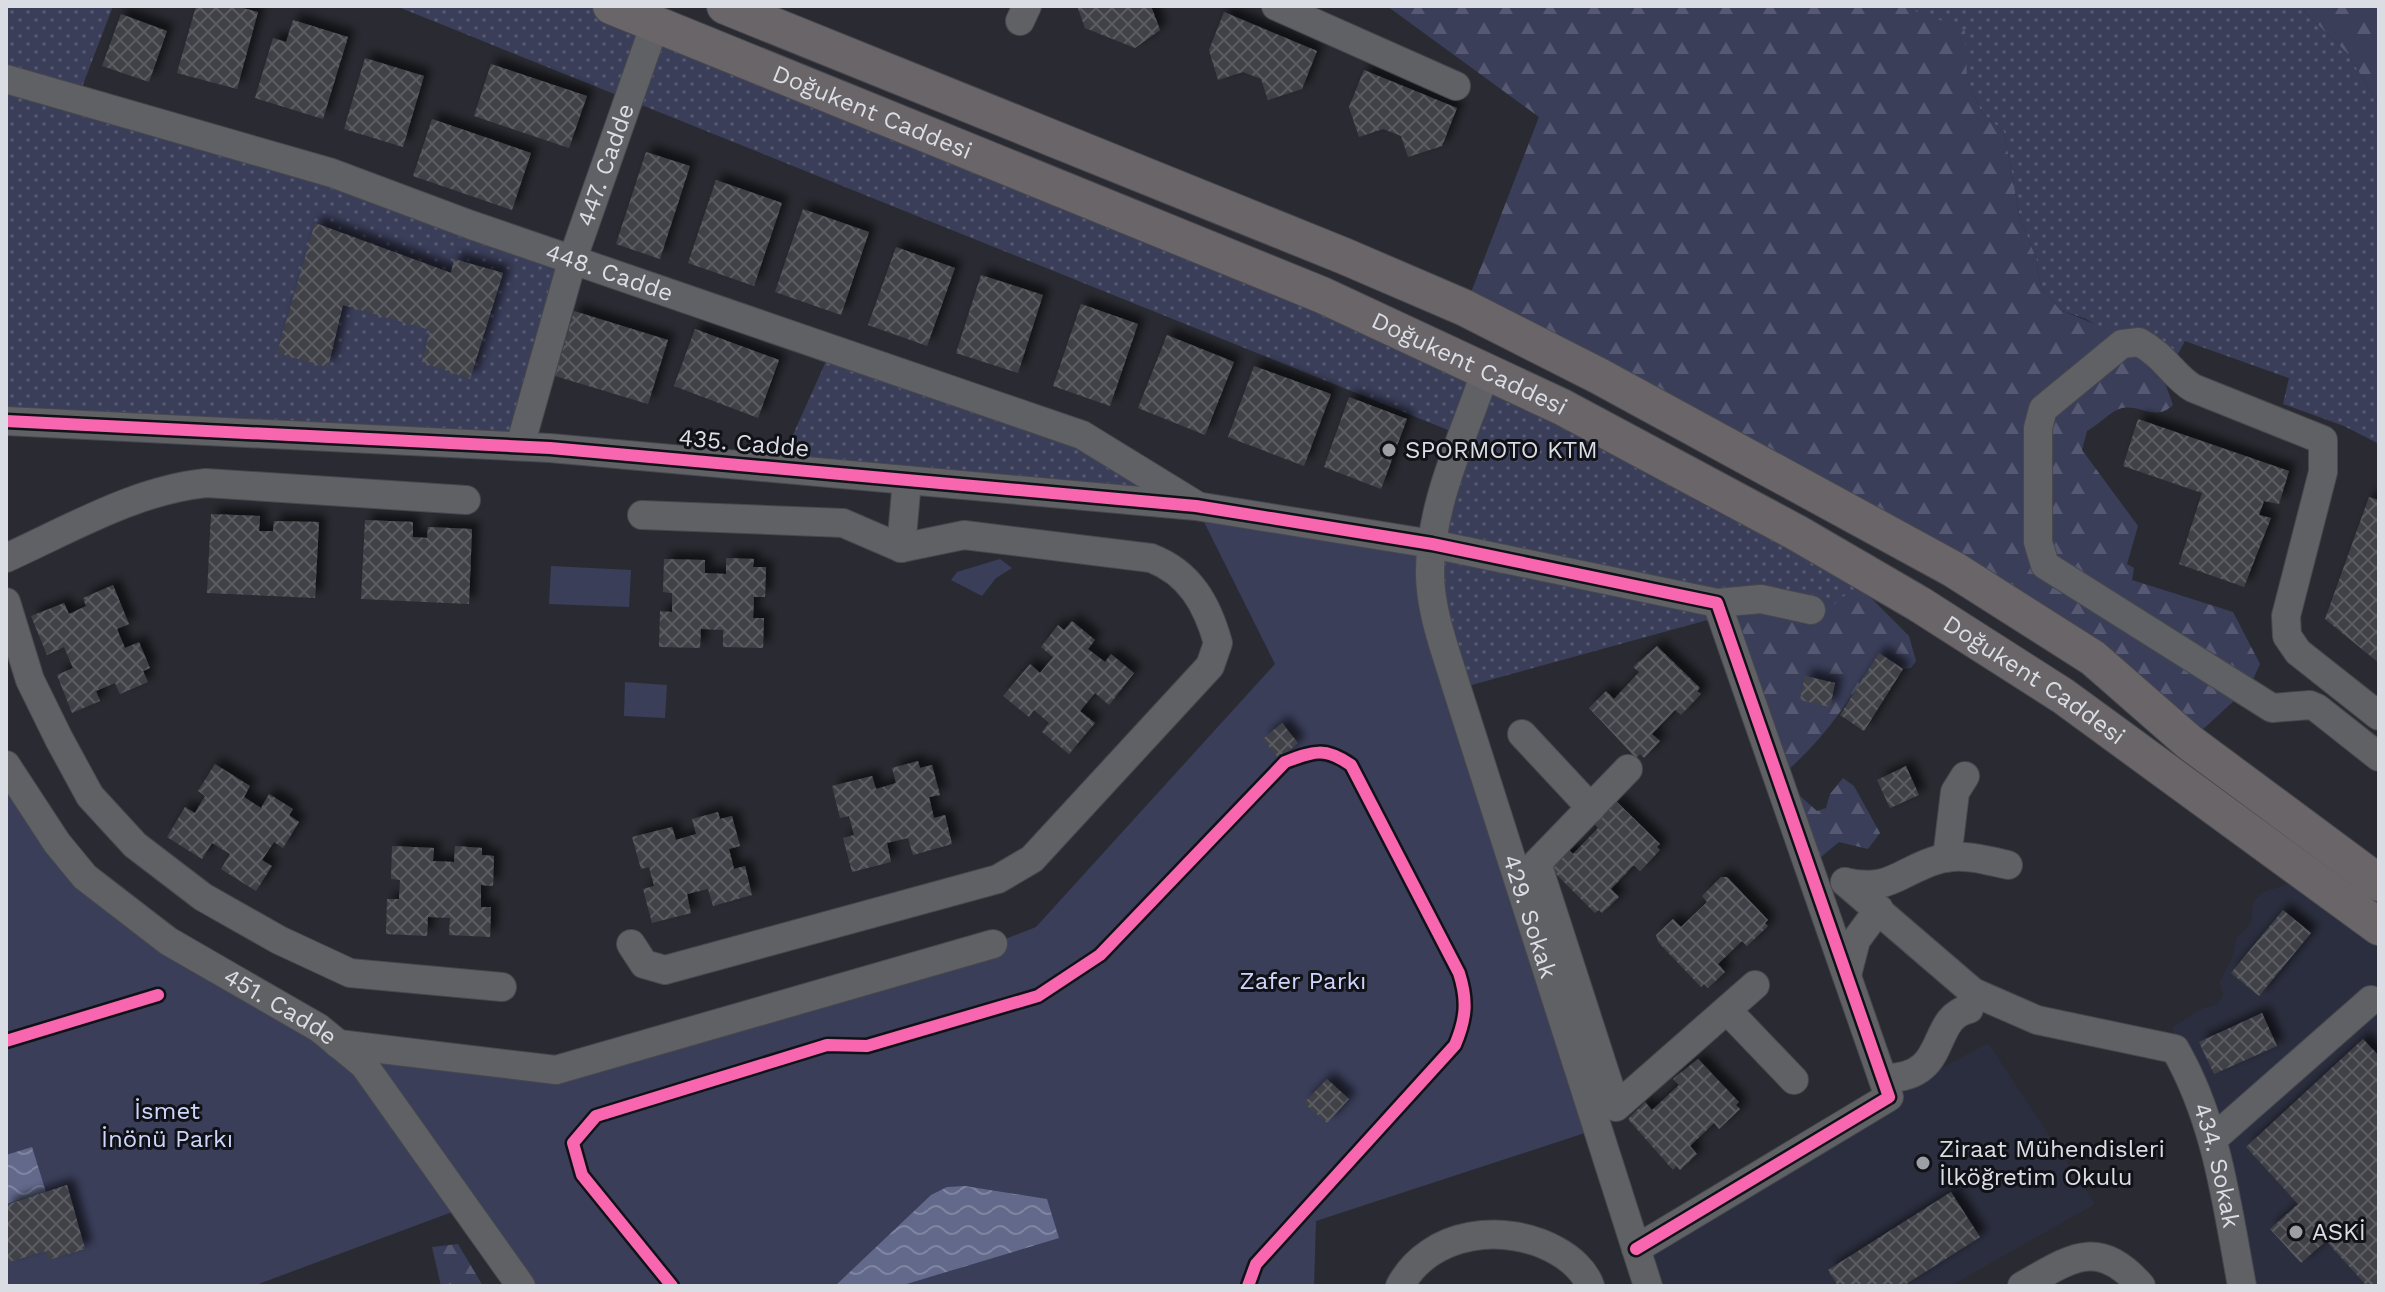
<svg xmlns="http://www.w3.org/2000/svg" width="2385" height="1292" viewBox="0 0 2385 1292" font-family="'Work Sans',sans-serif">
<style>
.built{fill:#2b2e3e}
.grass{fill:url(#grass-dots)}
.forest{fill:url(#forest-firs)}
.green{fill:#3a3e59}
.water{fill:url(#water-waves)}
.building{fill:url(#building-cross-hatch);filter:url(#shadow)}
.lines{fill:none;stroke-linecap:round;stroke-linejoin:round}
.minor-casing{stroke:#47484e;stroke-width:30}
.major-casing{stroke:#47484e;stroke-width:38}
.minor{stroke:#606165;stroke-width:28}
.major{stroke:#696568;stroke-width:36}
.cycleway-casing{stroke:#111217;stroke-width:17}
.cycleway{stroke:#f766af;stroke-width:12}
.poi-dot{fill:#9d9fa6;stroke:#111217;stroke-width:3}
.labels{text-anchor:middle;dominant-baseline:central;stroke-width:6;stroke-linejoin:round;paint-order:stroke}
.street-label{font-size:24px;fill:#dbdde5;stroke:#111217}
.poi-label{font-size:24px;fill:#dbdde5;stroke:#111217;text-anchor:start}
.park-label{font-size:24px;fill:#ced6fc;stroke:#111217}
</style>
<defs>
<pattern id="grass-dots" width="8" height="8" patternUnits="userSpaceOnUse" patternTransform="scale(2)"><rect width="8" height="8" fill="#3a3e59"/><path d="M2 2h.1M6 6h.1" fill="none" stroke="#565971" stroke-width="1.8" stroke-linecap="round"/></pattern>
<pattern id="forest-firs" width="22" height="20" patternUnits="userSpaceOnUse" patternTransform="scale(2)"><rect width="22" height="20" fill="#3a3e59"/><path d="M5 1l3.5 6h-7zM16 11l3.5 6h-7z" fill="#565971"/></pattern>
<pattern id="water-waves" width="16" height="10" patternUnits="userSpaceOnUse" patternTransform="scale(2)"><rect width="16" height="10" fill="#62698b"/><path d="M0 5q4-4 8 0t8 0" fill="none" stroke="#7f85a1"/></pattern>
<pattern id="building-cross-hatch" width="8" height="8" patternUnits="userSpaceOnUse" patternTransform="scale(2)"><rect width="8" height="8" fill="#404147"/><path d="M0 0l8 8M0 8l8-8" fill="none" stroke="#5b5c61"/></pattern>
<filter id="shadow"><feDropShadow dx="7" dy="-7" stdDeviation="4" flood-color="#0009"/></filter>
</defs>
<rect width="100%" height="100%" fill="#2a2b32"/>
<!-- built -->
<path class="built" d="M2312 877 2379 927V1286H2242L2175 1049 2173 1027 2203 1008 2216 1005 2223 996 2220 982 2233 955 2237 937 2251 923 2253 902 2263 892Z
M1988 1043 2095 1204 1950 1286H1648L1636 1249 1889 1097Z"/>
<!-- grass -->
<path class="grass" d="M6 6H113L79 95 573 258 520 446 6 421Z
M396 6H610L1486 370 1876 578 1823 616 1804 625 1781 616H1722L1457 689 1432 592 1463 436Z
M1904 6H2299L2348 54 2379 105V444L2344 426 2283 404 2289 378 2185 341 2164 380 2155 376 2138 349 2086 319 2060 310 2041 287 2036 258 2020 218 2004 132 1982 113 1967 80 1965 61 1928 18Z
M832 348 1082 435 1196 506 778 468Z"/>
<!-- forest -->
<path class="forest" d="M1387 6H1904C1926 17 1944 19 1965 31L1967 80 1982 113 2004 132 2020 218 2036 258 2041 287 2060 310 2105 328 2138 349 2155 376 2164 380 2173 405C2154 423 2139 402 2119 409 2109 413 2098 425 2087 431L2082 450 2138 526 2127 564 2134 568 2132 580 2233 612 2260 664 2250 686 2189 742 2093 658 1465 308 1539 117Z
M2299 6H2379V105L2348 54Z
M1860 587 1909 636 1916 661 1911 668 1903 669 1879 654C1850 699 1821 745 1778 778L1722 616C1752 610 1776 614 1805 625 1827 615 1838 596 1860 587Z
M1843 778 1854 786 1880 833 1868 849 1839 842 1809 867 1788 795 1800 796 1817 811 1826 808 1830 794Z
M458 1244 483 1286H441L432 1247Z"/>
<!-- green -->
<path class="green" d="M1196 506 1432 544 1430 577 1597 1129 1316 1221 1314 1286H521L463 1208 253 1286H6V765L85 877 319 1028 556 1070 993 944 1036 927 1275 664Z
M1000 559 1012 568 996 578 982 596 951 580 957 572Z
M551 566 631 570 629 607 549 604Z
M625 682 667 685 665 718 624 716Z"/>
<!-- water -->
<path class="water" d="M32 1147 46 1192 6 1204V1155Z
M965 1186 1047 1199 1059 1238 900 1286H835L931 1195 947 1187Z"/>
<!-- building -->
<path class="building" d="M196 6H235L258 12 237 89 177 73Z
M1077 6H1151L1160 30 1135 48 1085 28Z
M1224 12 1317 51 1302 89 1268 100 1261 79 1243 72 1218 80 1209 50Z
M121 14 167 31 149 82 102 66Z
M293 20 348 37 323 119 255 98 273 38 286 42Z
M365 58 424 76 403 147 344 129Z
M491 64 587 96 569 148 474 116Z
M1364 70 1457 108 1442 146 1408 157 1401 136 1383 129 1359 137 1349 107Z
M432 119 531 153 512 210 413 176Z
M646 152 690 166 660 259 616 244Z
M716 180 782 203 754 286 688 263Z
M803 209 869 232 841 315 775 292Z
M315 223 451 273 454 259 503 273 470 379 422 362 430 330 343 305 328 367 277 353Z
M896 247 955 268 927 346 868 325Z
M981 275 1043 295 1018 373 956 353Z
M1081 304 1138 324 1110 406 1053 386Z
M574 311 668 340 648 404 555 376Z
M695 329 779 360 758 418 674 386Z
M1167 335 1234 362 1205 435 1138 408Z
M1254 366 1331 394 1304 466 1228 437Z
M1349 397 1407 419 1381 489 1324 467Z
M2138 419 2289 471 2279 504 2264 501 2259 515 2271 518 2244 587 2179 564 2202 493 2123 466Z
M2369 497 2379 500V663L2325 619Z
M211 514 260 516 259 531H273L274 521 319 522 315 598 207 593Z
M365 520 413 522V537L427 538 428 527 472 529 469 604 361 599Z
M726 558 754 559 753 567H766L765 597H754L753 618H764L763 648 723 647V630L701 629 700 648 659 647 660 611 672 612V593L663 592 664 559 705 560V573L726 574Z
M113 585 129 624 117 629 125 648 139 642 150 668 143 671 148 682 120 694 115 683 96 691 100 701 72 713 57 675 73 668 64 647 47 655 31 616 64 603 69 614 86 606 83 598Z
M1072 621 1095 640 1088 649 1105 662 1111 654 1134 673 1109 705 1095 693 1080 711 1095 723 1069 754 1042 732 1049 723 1034 710 1029 717 1003 696 1030 664 1040 673 1053 657 1041 647 1058 625 1064 630Z
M1657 646 1700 688 1697 691 1701 694 1681 715 1675 710 1652 734 1660 741 1644 758 1640 754 1636 758 1589 708 1606 691 1614 699 1639 672 1633 667Z
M1879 653 1903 669 1864 731 1840 715Z
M1805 676 1835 683 1830 707 1800 700Z
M1282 723 1298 743 1279 759 1263 739Z
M918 761 920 768 932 765 940 795 929 797 934 818 945 815 952 844 913 855 908 838 887 843 891 862 852 872 843 838 854 835 849 816 840 818 832 786 872 776 876 789 896 783 892 768Z
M215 764 250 786 244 797 261 808 269 794 293 809 289 815 299 822 283 848 274 842 262 860 272 866 256 891 221 869 230 854 212 843 202 859 167 837 185 807 195 813 205 796 198 791Z
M1906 766 1919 795 1890 808 1877 780Z
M1612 802H1617L1660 844 1657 847 1660 850 1640 871 1634 865 1611 889 1619 897 1602 913 1599 910 1595 913 1551 869 1549 863 1565 846 1573 854 1598 828 1593 822Z
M718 812 720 819 732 816 740 846 729 849 734 869 745 866 752 895 713 906 708 889 687 894 691 913 652 923 643 889 654 886 649 867 641 869 632 837 672 827 676 840 696 834 692 819Z
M392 846 434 848 433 861 454 862 455 846 482 848V855L494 856 493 886 481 885V907H491L490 937 449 935 450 918 428 917 427 936 386 934 387 899H399L400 880 391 879Z
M1721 877H1727L1768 920 1765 923 1768 926 1747 946 1742 941 1718 964 1725 972 1708 988 1704 984 1701 987 1658 942 1656 935 1673 919 1681 927 1707 902 1702 896Z
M2283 910 2311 933 2259 996 2231 973Z
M2262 1013 2277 1046 2214 1074 2199 1042Z
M2363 1039 2379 1056V1286H2367L2326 1241 2301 1263 2270 1229 2298 1204 2246 1147Z
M1698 1059 1739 1102 1736 1105 1740 1109 1719 1129 1714 1123 1690 1146 1697 1154 1680 1170 1676 1166 1673 1170 1628 1119 1645 1102 1652 1110 1679 1085 1673 1079Z
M1327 1079 1349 1099 1327 1123 1304 1103Z
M67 1185 85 1249 48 1260 45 1251 6 1263V1205Z
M1951 1192 1980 1237 1903 1286H1838L1828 1270Z"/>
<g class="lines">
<defs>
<g id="minor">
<path d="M1276 6 1456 86"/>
<path d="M1020 21 1027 6"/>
<path id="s1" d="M6 79 332 173 471 225 1082 435 1196 505"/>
<path id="s2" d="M1486 370C1464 436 1429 505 1430 576 1431 614 1446 652 1457 689L1648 1286"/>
<path d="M6 421 550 448 1196 506 1432 544 1717 603 1889 1097 1636 1249"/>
<path id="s3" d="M520 446 573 258 655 24"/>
<path d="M901 548 907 480"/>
<path d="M6 558C70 529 136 490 206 483L466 500"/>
<path d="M6 602 30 680 59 739 90 796 135 845 203 897 279 940 350 973 502 987"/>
<path d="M1717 603 1761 599 1811 610"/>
<path d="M2379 716 2298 652 2287 636 2286 616 2323 472V440L2193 388C2174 377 2165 356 2139 342L2122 344 2043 409 2038 428V542L2045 565 2272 708 2310 705 2317 708 2379 757"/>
<path d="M1522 734 1591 808"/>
<path id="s4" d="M6 765 57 843 85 877 168 941 319 1028 364 1065 521 1286"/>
<path d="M1628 769 1537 863 1616 1107 1755 985"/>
<path d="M1947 858 1955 792 1965 776"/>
<path id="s5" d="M1845 882 1973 992 2037 1020 2175 1049C2217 1122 2227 1205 2242 1286"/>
<path d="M1845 882C1891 893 1900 870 1940 859 1961 853 1987 860 2008 865"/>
<path d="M631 944 644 964 665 970 998 879 1032 859 1210 666 1218 643C1207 604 1190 573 1151 558L964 535 901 548 843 523 642 515"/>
<path d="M1847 975 1856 940 1879 909"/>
<path d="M1727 1010 1794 1080"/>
<path d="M338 1044 556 1070 993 944"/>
<path d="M1883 1078C1951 1080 1928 1018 1969 1009L1973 992"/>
<path d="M2213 1139 2371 1000"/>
<path d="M1400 1286C1430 1230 1506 1222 1557 1251 1570 1258 1585 1271 1590 1286"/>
<path d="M2022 1286C2070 1259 2098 1236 2141 1286"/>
</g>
<g id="major">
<path id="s6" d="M611 6 1322 295 1562 407 1797 533 1919 604 2063 696 2379 927"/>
<path d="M725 6 1344 256 1465 308 1599 376 1953 569 2093 658 2189 742 2379 883"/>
</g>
</defs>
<!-- minor casing -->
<use href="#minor" class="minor-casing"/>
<!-- major casing -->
<use href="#major" class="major-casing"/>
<!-- minor -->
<use href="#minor" class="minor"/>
<!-- major -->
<use href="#major" class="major"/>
<defs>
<path id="cycleway" d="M6 421 550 448 1196 506 1432 544 1717 603 1889 1097 1636 1249
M6 1041 158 995
M672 1286 582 1175 573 1143 596 1116 827 1045 867 1046 1038 996 1100 955 1285 762C1314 751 1325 747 1351 765L1459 973C1468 1001 1466 1019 1455 1045L1256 1264 1248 1286"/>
</defs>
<!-- cycleway casing -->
<use href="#cycleway" class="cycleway-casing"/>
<!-- cycleway -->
<use href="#cycleway" class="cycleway"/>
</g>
<!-- markers -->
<g class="poi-dot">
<circle cx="1389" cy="450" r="8"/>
<circle cx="1923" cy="1163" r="8"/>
<circle cx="2296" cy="1232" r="8"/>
</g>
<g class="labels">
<!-- street labels -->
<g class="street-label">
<text stroke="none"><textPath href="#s6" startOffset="282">Doğukent Caddesi</textPath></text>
<text stroke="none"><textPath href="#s3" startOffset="294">447. Cadde</textPath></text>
<text stroke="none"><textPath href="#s1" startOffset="634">448. Cadde</textPath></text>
<text stroke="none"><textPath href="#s6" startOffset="930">Doğukent Caddesi</textPath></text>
<text transform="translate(744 443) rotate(5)">435. Cadde</text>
<text stroke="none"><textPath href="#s6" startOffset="1578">Doğukent Caddesi</textPath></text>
<text stroke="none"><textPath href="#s2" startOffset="570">429. Sokak</textPath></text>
<text stroke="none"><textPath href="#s4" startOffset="372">451. Cadde</textPath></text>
<text stroke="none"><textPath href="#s5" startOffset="504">434. Sokak</textPath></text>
</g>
<!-- poi labels -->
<g class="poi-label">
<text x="1405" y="450">SPORMOTO KTM</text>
<text x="1939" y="1149">Ziraat Mühendisleri<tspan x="1939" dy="28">İlköğretim Okulu</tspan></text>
<text x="2312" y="1232">ASKİ</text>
</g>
<!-- park labels -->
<g class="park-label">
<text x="1303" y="981">Zafer Parkı</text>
<text x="167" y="1111">İsmet<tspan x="167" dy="28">İnönü Parkı</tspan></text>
</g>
</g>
<!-- border -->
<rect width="2385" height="1292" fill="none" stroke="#dbdde5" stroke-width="16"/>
</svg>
